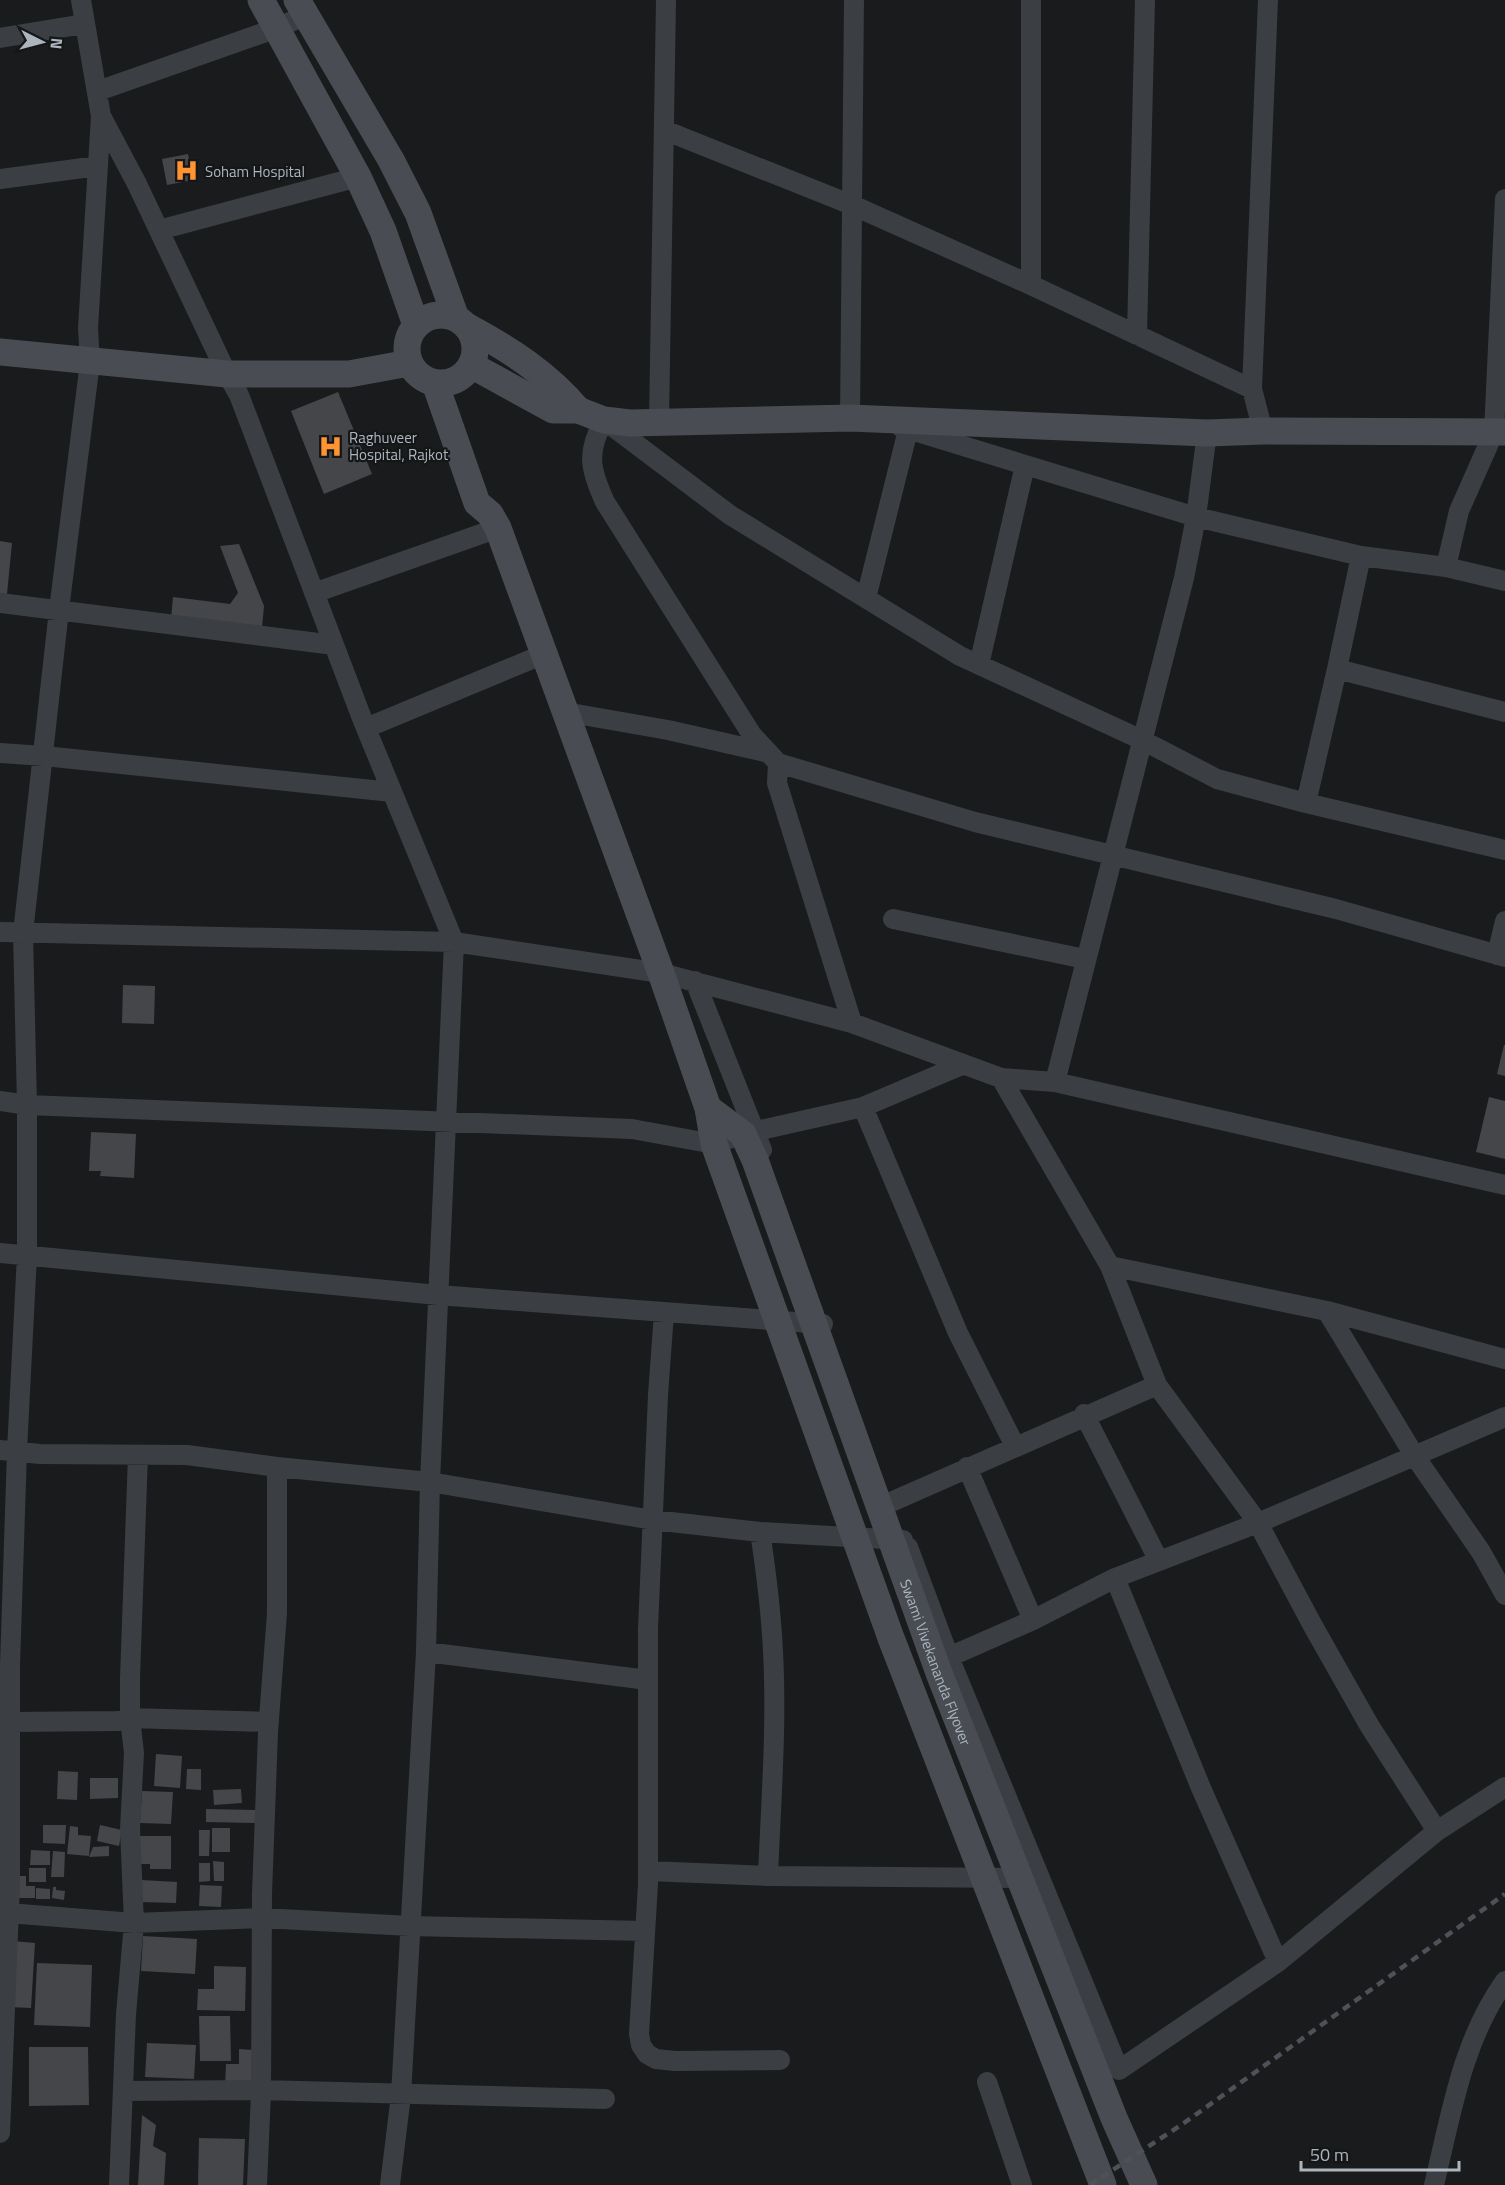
<svg xmlns="http://www.w3.org/2000/svg" width="1505" height="2185" viewBox="0 0 1505 2185" font-family="'Titillium Web',sans-serif">
<style>
.building{fill:#44464a}
.lines{fill:none;stroke-linecap:round;stroke-linejoin:round}
.street{stroke:#3b3e43;stroke-width:20}
.secondary{stroke:#494d53;stroke-width:27}
.rail{stroke:#4e5258;stroke-width:4.5;stroke-dasharray:8 6;stroke-linecap:butt}
.labels{text-anchor:middle;dominant-baseline:central;stroke-width:4.5;stroke-linejoin:round;paint-order:stroke}
.poi-label{font-size:15px;fill:#acb5be;stroke:#151618;text-anchor:start}
.street-label{font-size:15px;fill:#acb5be;stroke:#151618}
</style>
<rect width="100%" height="100%" fill="#1a1b1d"/>
<!-- building -->
<path class="building" d="M188 154 193 180 167 185 162 159Z
M338 392 372 474 324 494 291 411Z
M0 541 12 543 7 594H0Z
M239 544 264 606 262 628 171 619 173 597 230 604 238 593 220 546Z
M123 985 155 986 154 1024 122 1023Z
M1504 1045H1505V1076L1497 1074Z
M1489 1097 1505 1101V1159L1476 1152Z
M91 1132 136 1134 134 1178 100 1176 101 1171H89Z
M156 1754 182 1756 180 1788 154 1786Z
M187 1769H201V1790L186 1789Z
M58 1771 78 1772 77 1800 57 1799Z
M90 1778H118V1798L90 1799Z
M241 1789 242 1803 214 1805 213 1790Z
M142 1791 173 1792 171 1824 140 1823Z
M206 1809 255 1810V1823L206 1822Z
M43 1825H66L65 1844 43 1843Z
M100 1825 122 1830 119 1846 97 1841Z
M70 1826 78 1827V1835L91 1836 89 1856 67 1854Z
M212 1828H230V1852H212Z
M199 1830H210L209 1856H199Z
M138 1836H171V1869H150V1864H138Z
M109 1846V1856L89 1857 93 1847Z
M31 1850 50 1851V1865H30Z
M53 1851 65 1852 64 1877H51Z
M213 1861 224 1862V1881H214Z
M199 1863H210V1881L199 1882Z
M29 1868H46V1882H29Z
M19 1876H26V1886H35V1898H19Z
M141 1880 177 1882 176 1903 140 1902Z
M200 1885 222 1886 221 1907 199 1906Z
M53 1887H56V1890L65 1891 64 1900 52 1898Z
M36 1888 50 1889V1899H36Z
M143 1936 197 1939 195 1974 141 1971Z
M13 1941 35 1943 31 2008 9 2007Z
M37 1963 92 1965 90 2027 34 2025Z
M214 1966 246 1967 245 2011 197 2010 198 1989H214Z
M199 2016H230L231 2061H200Z
M147 2043 196 2045 194 2079 145 2077Z
M29 2047H88L89 2105 29 2106Z
M239 2049 253 2050 252 2088 225 2087 226 2064H239Z
M142 2115 156 2125 153 2146 166 2153 164 2185H138Z
M199 2138 245 2139 243 2185H198Z"/>
<g class="lines">
<!-- street -->
<path class="street" d="M1031 0V285
M0 38 84 24
M98 91 277 28 306 15
M101 116 137 184 227 374 239 395 363 721 454 942 430 1482 426 1652 401 2095 390 2185
M664 130 852 205 1031 285 1252 389
M0 179 98 166
M159 230 358 177
M1137 335 1145 0
M850 418 854 0
M659 422 666 0
M901 427 1196 517 1361 556 1446 567 1505 581
M1263 431 1252 389 1268 0
M1446 567 1459 511 1494 432 1505 199
M314 593 498 528
M866 598 908 430
M0 603 334 645
M979 665 1025 465
M1337 669 1505 712
M565 712 668 730 769 753
M366 728 544 654
M0 753 44 756 392 792
M778 763 777 783 852 1023
M1306 803 1337 669 1361 556
M1505 850 1306 803 1217 779 1142 740 960 656 730 515 604 420C586 453 590 469 605 502L752 735 778 763 975 822 1336 909 1505 957
M893 919 1085 959
M0 932 454 942 661 973 852 1023 1001 1078 1055 1082 1505 1185
M1497 955 1505 921
M695 981 762 1150
M1001 1078 1110 1266 1157 1385 1258 1523 1313 1626 1369 1725 1437 1831
M1055 1082 1184 578 1196 517 1207 433
M0 1101 27 1105 632 1129 714 1144 743 1134 863 1107 964 1064
M863 1107 958 1333 1015 1446
M0 1253 438 1295 823 1324
M1110 1266 1327 1311 1505 1359
M1327 1311 1414 1455 1481 1552 1505 1595
M664 1313 658 1395 648 1629V1884L639 2034 641 2045 647 2054 656 2059 675 2061 780 2060
M1084 1414 1159 1561
M0 1450 40 1454 187 1455 277 1467 430 1482 653 1520 760 1532 903 1540
M967 1467 1033 1620
M891 1502 1157 1385
M760 1532C766 1571 771 1611 773 1651 777 1726 771 1801 768 1876
M908 1547 949 1657 1119 2070 1278 1962 1437 1831 1505 1787
M1115 1578 1201 1788 1278 1962
M426 1652 648 1680
M949 1657 1033 1620 1115 1578 1258 1523 1505 1417
M2 1715 10 1722 118 1721 130 1718 269 1722
M648 1871 768 1876 1032 1878
M8 1913 134 1923 262 1918 410 1926 645 1931
M987 2082 1022 2185
M123 2091 261 2090 605 2099
M0 2133 10 1884V1665L17 1451 27 1255V1105L23 933 59 610 90 362 88 328 101 116 81 0
M119 2185 126 2014 134 1923 130 1829 134 1753 130 1718V1678L138 1455
M257 2185 261 2093 262 1894 268 1732 277 1613V1467
M1434 2185C1451 2115 1462 2041 1505 1981"/>
<!-- secondary -->
<g class="secondary">
<path d="M261 0 358 177 383 231 416 325"/>
<path d="M297 0 391 160 418 213 456 318"/>
<circle cx="441" cy="349" r="34"/>
<path d="M468 327C509 349 548 374 578 410"/>
<path d="M0 352 227 374H349L409 363"/>
<path d="M471 365 553 410H578L604 420 630 423 850 418 1207 433 1263 431 1505 432"/>
<path d="M435 383 477 503 490 514 498 528 661 973 708 1108 714 1144 891 1638 1103 2185"/>
<path id="s1" d="M708 1108 743 1134 755 1160 939 1673 1114 2118 1144 2185"/>
</g>
<!-- rail -->
<path class="rail" d="M1090 2185 1184 2123 1505 1894"/>
</g>
<!-- icons -->
<defs>
<symbol id="hospital-bare" viewBox="-9 -9 18 18"><path d="M-5-5h3v3.5h4V-5h3V5h-3V1.5h-4V5h-3Z" fill="#ff9431" stroke="#151618" stroke-width="2.5" paint-order="stroke"/></symbol>
</defs>
<g fill-rule="evenodd">
<use href="#hospital-bare" x="170" y="154" width="33" height="33"/>
<use href="#hospital-bare" x="314" y="430" width="33" height="33"/>
</g>
<g class="labels">
<!-- poi labels -->
<g class="poi-label">
<text x="205" y="171">Soham Hospital</text>
<text x="349" y="437">Raghuveer<tspan x="349" dy="17">Hospital, Rajkot</tspan></text>
</g>
<!-- street labels -->
<g class="street-label">
<text stroke="none"><textPath href="#s1" startOffset="606">Swami Vivekananda Flyover</textPath></text>
</g>
</g>
<!-- north arrow -->
<g transform="translate(42 42) rotate(96)" stroke="#151618" stroke-width="4.5" paint-order="stroke">
<path d="M0-4.5L10 22L0 15L-10 22Z" fill="#acb5be"/>
<text y="-9" font-size="16" font-weight="bold" text-anchor="middle" fill="#acb5be">N</text>
</g>
<!-- scale -->
<path d="M1301 2161v9h158v-9" fill="none" stroke="#acb5be" stroke-width="3"/>
<text x="1310" y="2161" font-size="18" fill="#acb5be" stroke="#151618" stroke-width="4.5" paint-order="stroke">50 m</text>
</svg>
